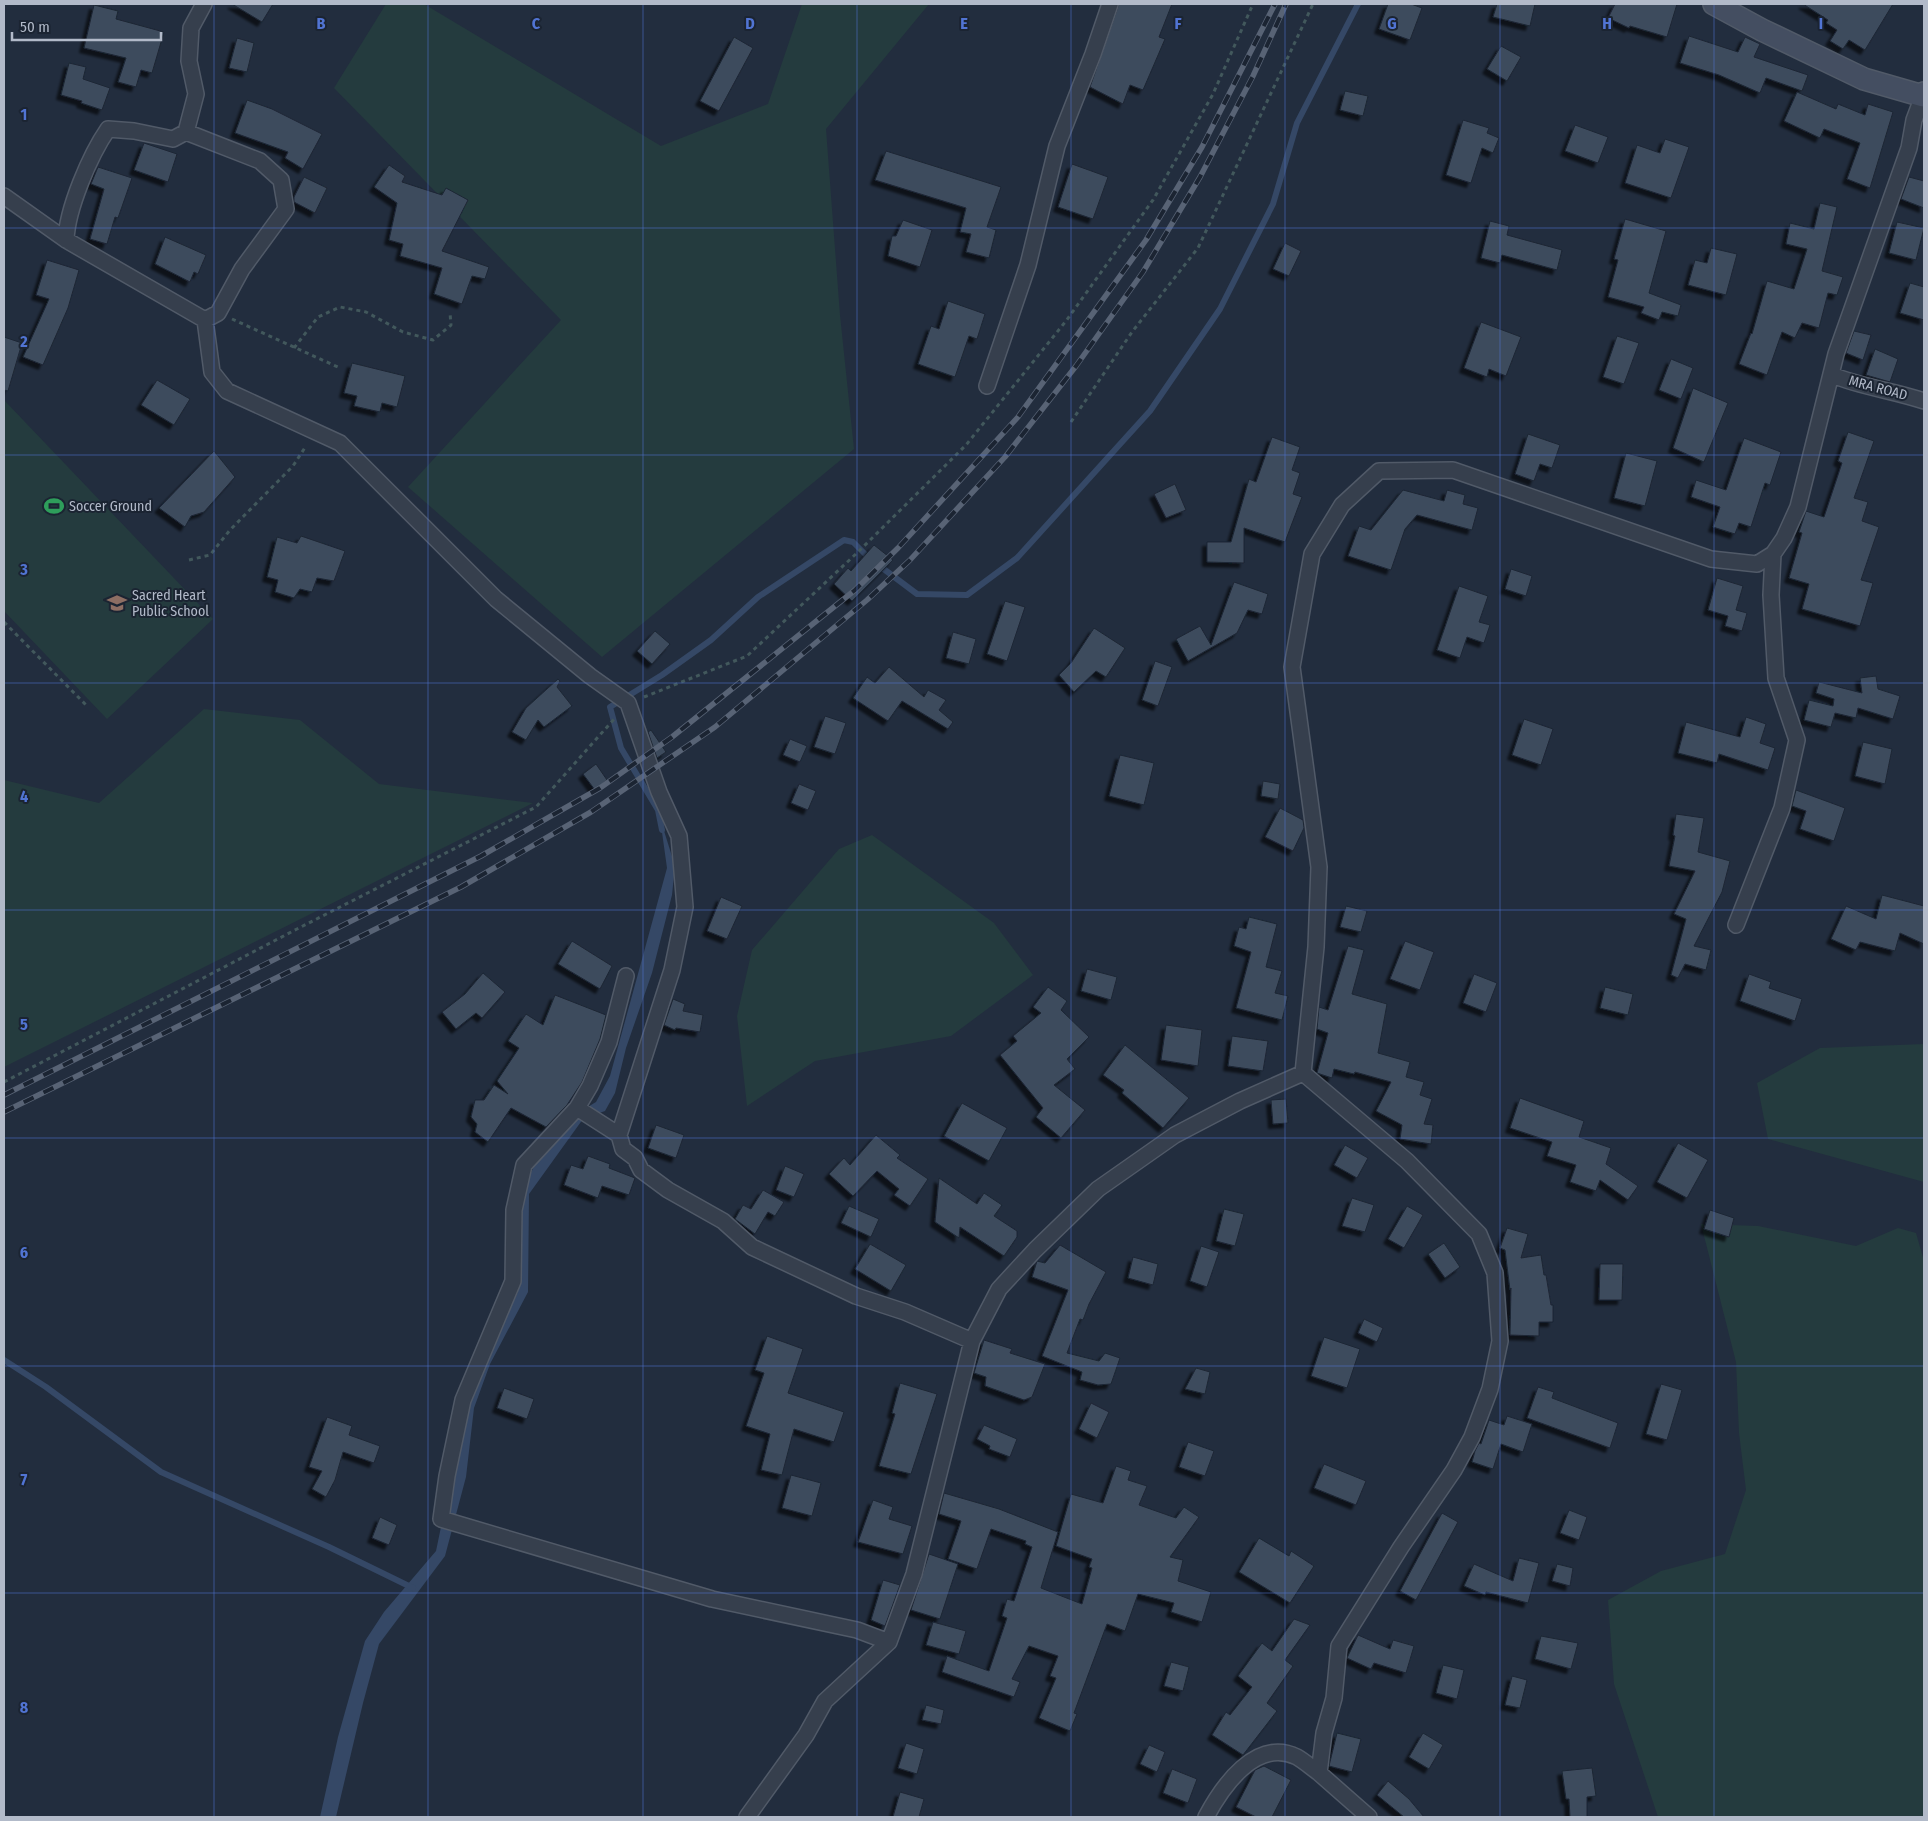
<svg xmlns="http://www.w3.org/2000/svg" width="1928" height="1821" viewBox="0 0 1928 1821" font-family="'Fira Sans Condensed',sans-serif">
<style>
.green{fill:#243b3e}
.water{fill:#354866}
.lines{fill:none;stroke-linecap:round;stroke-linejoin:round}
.stream{stroke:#354866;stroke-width:6}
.building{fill:#3e4b5d;stroke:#1d2634;filter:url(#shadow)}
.street-casing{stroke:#515a68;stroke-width:18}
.secondary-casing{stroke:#515a68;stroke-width:24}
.path{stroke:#42585c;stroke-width:3;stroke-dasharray:4 4;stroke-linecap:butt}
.street{stroke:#363f4d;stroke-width:15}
.secondary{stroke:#444e61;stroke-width:21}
.rail-casing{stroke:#586375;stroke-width:5.5}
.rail{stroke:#1b2432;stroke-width:4;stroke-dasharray:11;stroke-linecap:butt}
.grid{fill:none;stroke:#5174d3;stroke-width:1;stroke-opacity:0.55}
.labels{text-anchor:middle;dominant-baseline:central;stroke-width:4;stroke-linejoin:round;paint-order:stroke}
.street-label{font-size:14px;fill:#b2bac9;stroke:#1b2432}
.poi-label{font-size:14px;fill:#b2bac9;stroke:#1b2432;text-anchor:start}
.grid-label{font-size:16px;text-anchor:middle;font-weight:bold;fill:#5174d3;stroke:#1b2432;stroke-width:4;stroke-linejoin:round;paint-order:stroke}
</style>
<defs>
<filter id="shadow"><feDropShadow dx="-4.5" dy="4.5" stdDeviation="1" flood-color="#0009"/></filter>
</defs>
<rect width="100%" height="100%" fill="#222d3e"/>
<!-- green -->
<path class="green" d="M386 4H424L661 146 768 104 802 4H929L826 129 840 315 854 449 602 657 408 487 561 320 334 88Z
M4 400 213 619 107 719 4 611Z
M204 709 300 720 379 784 533 803 4 1067V780L99 803Z
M872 835 994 923 1033 975 951 1036 815 1061 747 1106 737 1016 752 950 839 849Z
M1924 1044V1182L1768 1139 1757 1083 1820 1048Z
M1701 1224 1758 1226 1856 1246 1898 1228 1916 1233 1924 1261V1817H1658L1614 1684 1608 1600 1661 1571 1725 1554 1746 1490 1739 1433 1736 1362Z"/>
<!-- water -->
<path class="water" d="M660 818 675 866 672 895 652 973 626 1048 615 1093 605 1111 583 1119 529 1194 528 1292 490 1364 474 1408 466 1477 445 1556 379 1644 363 1703 336 1817H320L338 1737 365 1641 384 1612 436 1551 468 1397 518 1292 520 1194 540 1155 576 1114 596 1102 610 1076 667 868Z"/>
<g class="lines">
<!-- stream -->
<path class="stream" d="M662 830 658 810 621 748 610 707 662 675 711 640 758 597 844 540 853 542 869 558 917 594 967 595 1017 558 1150 411 1220 309 1273 204 1297 123 1358 4
M4 1360 46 1387 161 1472 329 1547 413 1588"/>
</g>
<!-- building -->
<path class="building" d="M232 4H273L262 22Z
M1119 4H1172L1159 37 1165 39 1143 90 1130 85 1123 104 1090 87Z
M1388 4H1411L1422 8 1410 40 1379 29Z
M1497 4H1535L1530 26 1493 17Z
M1615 4H1677L1667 37 1630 26 1629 28 1608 18Z
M1803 4H1893L1865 50 1849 40 1843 49 1830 41 1837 30 1826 23 1828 20Z
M94 5 118 11 116 19 164 32 152 73 141 70 136 87 118 82 126 58 84 48Z
M1689 36 1738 52 1745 37 1760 44 1754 57 1808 75 1802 91 1766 78 1760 93 1719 75 1680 63Z
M734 37 753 48 719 111 700 101Z
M237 38 254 43 247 72 229 68Z
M1501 46 1521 57 1507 81 1487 69Z
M69 63 86 67 83 79 110 88 102 110 81 103 82 101 61 95Z
M1345 91 1368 96 1363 116 1340 110Z
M1797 92 1836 109 1838 104 1865 115 1868 104 1893 112 1870 188 1847 179 1860 143 1824 129 1820 138 1784 121Z
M247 100 272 109 322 134 303 169 285 158 288 152 235 133Z
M1463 120 1489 128 1487 133 1499 138 1493 153 1482 148 1471 183 1446 175Z
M1575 125 1608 137 1598 163 1565 151Z
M1665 139 1689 147 1671 198 1625 183 1637 145 1660 153Z
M144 143 177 154 168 182 134 170Z
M886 151 1001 187 987 227 996 230 989 258 966 252 971 234 960 232 966 208 875 180Z
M1072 164 1108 177 1093 219 1058 207Z
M389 165 405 176 402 182 442 195 446 188 468 200 442 251 489 267 485 279 472 276 462 304 434 294 442 268 400 256 403 244 389 240 397 203 374 187Z
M98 167 132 178 118 218 115 217 107 244 90 239 104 189 91 184Z
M304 177 327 188 315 213 294 202V197Z
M1909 177 1924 181V208L1901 199Z
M1820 203 1837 207 1822 271 1843 277 1837 295 1828 293 1819 328 1802 323 1795 338 1782 332 1767 375 1739 364 1751 333 1752 334 1767 281 1794 289 1807 249 1786 244 1790 223 1814 229Z
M1625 219 1666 231 1649 293 1681 305 1678 316 1662 312 1659 320 1641 313 1644 307 1608 297 1618 260 1614 259Z
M903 220 932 230 920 267 888 256 892 236H896Z
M1490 221 1509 226 1507 235 1562 250 1557 270 1502 255 1500 263 1481 258Z
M1897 222 1924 228 1916 260 1889 253Z
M165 237 206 255 198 274 194 272 190 282 155 264Z
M1285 243 1301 251 1289 276 1273 269Z
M1711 248 1737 254 1726 295 1688 285 1695 260 1707 263Z
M47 260 79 270 68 308 43 365 23 357 49 299 36 295Z
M1910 283 1924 287V320L1900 313Z
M948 301 985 314 977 339 969 336 955 377 918 364 931 326 939 329Z
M1481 322 1521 337 1506 376 1489 369 1487 377 1464 368Z
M1854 331 1871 335 1863 360 1846 353Z
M1617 336 1639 343 1624 384 1603 377Z
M4 337 22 343 8 391 4 390Z
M1875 349 1898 359 1890 382 1866 375Z
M1671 359 1693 368 1681 399 1659 390Z
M352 363 405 376 397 407 382 403 380 412 354 406 357 396 344 393Z
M157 380 190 399 174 425 141 405Z
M1693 388 1728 403 1704 462 1673 448Z
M1848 432 1874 441 1854 498 1868 502 1862 521 1879 527 1861 580 1873 583 1860 626 1802 609 1809 584 1789 578 1802 533 1799 532 1806 511 1824 517 1842 463 1838 461Z
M1528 434 1560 445 1552 468 1540 464 1534 481 1515 474Z
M1272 437 1300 447 1292 470 1300 473 1293 494 1302 497 1285 542 1244 528V563L1207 562V542H1231L1249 479 1256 482Z
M1744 438 1781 452 1770 485 1765 483 1751 527 1739 523 1735 534 1713 527 1720 507 1691 497 1696 480 1726 490Z
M214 451 235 477 204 512 191 516 185 527 159 508Z
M1626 453 1657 461 1645 506 1614 498Z
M1175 484 1186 510 1166 518 1154 494Z
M1403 490 1444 501 1447 490 1465 495 1463 504 1478 508 1472 530 1417 515 1405 529 1391 570 1348 556 1359 526 1371 530Z
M301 536 345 551 334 581 317 578 312 592 300 589 294 598 275 592 278 580 267 577 277 537 297 543Z
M874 545 893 560 852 601 834 584 848 568 851 571Z
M1511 569 1532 576 1526 596 1505 589Z
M1717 578 1743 586 1736 610 1747 613 1742 631 1725 626 1728 616 1708 610Z
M1234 582 1268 594 1262 614 1248 610 1237 633 1188 661 1176 639 1200 626 1211 645Z
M1459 586 1488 596 1479 622 1490 625 1484 643 1467 637 1460 658 1437 650Z
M1005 601 1025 607 1007 661 987 654Z
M1094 628 1125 648 1106 677 1096 671 1074 692 1059 675 1071 663Z
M655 631 670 644 652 664 637 651Z
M953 632 976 639 969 664 946 658Z
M1155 661 1172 667 1158 706 1142 700Z
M889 667 924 697 928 690 946 700 939 710 953 722 948 729 902 701 888 721 853 698 867 677 875 683Z
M1876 676 1878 689 1900 696 1893 719 1858 708 1856 718 1835 713 1831 727 1804 720 1809 700 1833 706 1834 699 1816 693 1819 682 1862 693 1860 678Z
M558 679 560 681 557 687 572 706 544 727 538 720 526 740 512 732 526 708Z
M825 716 846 723 835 754 814 747Z
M1746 717 1766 724 1760 743 1775 748 1768 770 1719 754 1717 763 1678 753 1686 722 1740 737Z
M1524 719 1553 729 1541 765 1512 755Z
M651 730 666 752 657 758 648 732Z
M790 739 807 746 800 762 783 755Z
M1863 742 1892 749 1885 784 1855 776Z
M1120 755 1154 763 1144 805 1109 796Z
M596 764 607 780 595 790 583 774Z
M1263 781 1280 784 1278 799 1261 796Z
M799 784 816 791 808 810 791 803Z
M1796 790 1845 808 1834 841 1800 829 1806 811 1792 806Z
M1280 808 1303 820 1304 828 1293 851 1265 837Z
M1676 814 1704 818 1698 852 1730 861 1722 892 1694 946 1711 950 1706 970 1685 964 1678 978 1671 975 1686 919 1674 914 1695 871 1669 866 1675 836 1673 835Z
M1882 895 1924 906V944L1900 933 1895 951 1860 942 1856 950 1831 939 1846 906 1876 919Z
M721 897 742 906 727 939 707 931Z
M1346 906 1367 911 1361 932 1340 927Z
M1249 917 1277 924 1266 967 1282 971 1275 993 1288 996 1282 1020 1236 1008 1251 952 1234 946 1239 927 1246 929Z
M572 941 612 966 600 989 558 964Z
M1405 941 1434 952 1420 990 1390 979Z
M1348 946 1364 950 1352 994 1387 1004 1378 1053 1410 1062 1406 1077 1424 1082 1420 1095 1432 1099 1424 1124 1433 1125 1431 1144 1400 1139 1402 1125 1376 1111 1391 1082 1355 1072 1354 1074 1334 1069 1332 1078 1317 1073 1328 1033 1317 1029 1319 1007 1328 1010Z
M1087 969 1117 977 1111 1000 1081 991Z
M483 973 505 992 482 1018 476 1013 456 1029 442 1012 465 994Z
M1474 974 1497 983 1486 1012 1463 1003Z
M1749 974 1771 982 1769 988 1802 999 1795 1021 1740 1001Z
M1048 987 1067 1001 1061 1010 1089 1037 1067 1059 1075 1069 1054 1085 1085 1110 1061 1138 1036 1117 1043 1108 1000 1055 1017 1041 1013 1036 1041 1013 1033 1007Z
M1605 987 1633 994 1628 1015 1600 1008Z
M555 995 606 1015 600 1039 582 1082 567 1105 546 1127 511 1108 488 1142 475 1132 477 1124 471 1117 475 1100H484L494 1085 508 1094 497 1081 519 1048 508 1041 526 1014 543 1025Z
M673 999 685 1004 683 1011 703 1015 700 1032 676 1028 675 1030 664 1025Z
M1166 1025 1202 1030 1198 1066 1161 1060Z
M1232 1036 1268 1041 1263 1071 1228 1066Z
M1125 1045 1189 1098 1163 1128 1122 1093 1124 1090 1103 1075Z
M1520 1098 1584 1121 1579 1137 1611 1148 1606 1164 1638 1186 1628 1200 1600 1180 1596 1191 1570 1182 1576 1165 1547 1156 1552 1142 1510 1128Z
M1286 1099 1288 1123 1273 1124 1271 1100Z
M962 1103 1007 1128 989 1161 944 1136Z
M656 1125 684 1135 676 1158 648 1148Z
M876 1135 900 1155 897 1158 928 1179 910 1206 894 1195 899 1189 877 1171 853 1196 829 1174 844 1158 850 1165Z
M1678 1143 1708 1160 1687 1198 1657 1182Z
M1345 1145 1368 1158 1357 1178 1334 1165Z
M588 1156 610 1164 609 1168 635 1178 629 1195 602 1186 598 1198 564 1185 571 1165 583 1169Z
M785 1166 804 1174 794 1197 776 1190Z
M939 1178 977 1204 984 1193 1002 1205 994 1216 1017 1231V1237L1004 1256 960 1227 959 1238 935 1222Z
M763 1190 784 1202 775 1216 768 1212 755 1234 735 1219 743 1205 751 1209Z
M1352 1198 1374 1205 1365 1232 1342 1226Z
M849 1206 879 1219 871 1237 841 1223Z
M1407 1206 1423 1215 1404 1248 1388 1239Z
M1224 1209 1244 1214 1235 1246 1216 1241Z
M1710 1210 1734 1218 1729 1237 1704 1229Z
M1507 1228 1528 1234 1521 1258 1541 1255 1544 1275H1546L1551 1305H1553V1322H1539V1336L1510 1335 1511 1288 1510 1290 1505 1250 1500 1248Z
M1444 1243 1460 1267 1445 1278 1428 1254Z
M870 1244 906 1265 891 1291 855 1269Z
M1060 1245 1106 1272 1089 1304 1083 1320 1080 1319 1067 1353 1099 1361 1105 1353 1120 1358 1111 1384 1098 1385 1080 1380 1082 1372 1042 1356 1068 1290 1032 1277 1037 1261 1045 1263Z
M1201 1246 1219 1252 1207 1287 1190 1281Z
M1133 1257 1158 1264 1153 1285 1128 1278Z
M1600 1264H1623L1622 1300H1599Z
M1364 1319 1383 1328 1377 1342 1358 1333Z
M767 1336 803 1349 788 1393 844 1412 834 1442 794 1429 782 1475 761 1470 770 1434 746 1426 764 1373 755 1370Z
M1324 1337 1360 1349 1347 1388 1311 1376Z
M984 1340 1012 1349 1010 1353 1045 1364 1032 1397 1024 1400 985 1386 986 1377 974 1373Z
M1196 1368 1210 1372 1205 1394 1185 1389Z
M900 1383 937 1394 911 1474 879 1466 895 1414 892 1413Z
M1661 1384 1682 1390 1667 1440 1646 1434Z
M1538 1387 1554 1392 1552 1398 1618 1423 1610 1448 1527 1418Z
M504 1388 534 1399 527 1419 497 1408Z
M1091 1403 1109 1412 1097 1438 1079 1429Z
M1507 1416 1532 1424 1523 1452 1501 1444 1493 1469 1472 1462 1475 1451 1479 1443 1481 1444 1489 1420 1504 1425Z
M327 1417 352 1426 349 1435 380 1446 374 1463 343 1452 335 1480 326 1497 312 1489 322 1471 309 1467Z
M984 1425 1017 1439 1010 1457 989 1449 990 1446 977 1439Z
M1188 1442 1214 1451 1205 1476 1179 1467Z
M1324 1464 1366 1481 1356 1505 1314 1488Z
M1116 1466 1131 1471 1128 1480 1147 1486 1139 1505 1176 1518 1184 1507 1199 1517 1170 1557 1183 1560 1178 1581 1211 1592 1202 1622 1171 1612 1174 1603 1138 1594 1125 1631 1107 1624 1074 1713 1077 1714 1070 1731 1039 1718 1056 1678 1050 1676 1058 1656 1029 1646 1012 1679 1020 1682 1014 1697 942 1672 947 1656 989 1671 1007 1618 1002 1616 1007 1599 1014 1601 1032 1547 1025 1544 1026 1541 991 1529 977 1569 948 1559 961 1521 939 1514 944 1493 999 1509 1058 1532 1041 1588 1082 1604 1092 1568 1089 1567 1092 1559 1056 1546 1071 1494 1103 1503Z
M791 1475 821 1483 812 1516 782 1508Z
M873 1500 893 1507 889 1519 912 1526 903 1554 858 1542Z
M1569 1510 1587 1517 1579 1540 1560 1533Z
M1442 1513 1458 1522 1416 1600 1400 1591Z
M380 1517 397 1525 389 1545 372 1538Z
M1259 1538 1289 1556 1291 1551 1314 1566 1290 1603 1239 1572Z
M929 1554 958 1564 940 1619 911 1610Z
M1519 1558 1539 1563 1528 1603 1486 1592 1485 1595 1464 1586 1474 1564 1513 1581Z
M1557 1564 1573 1568 1570 1586 1552 1581Z
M883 1580 900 1585 885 1626 871 1620Z
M1294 1619 1310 1625 1285 1660 1293 1666 1267 1703 1277 1711 1243 1755 1212 1735 1226 1712 1230 1715 1252 1687 1238 1676 1262 1643 1272 1651Z
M933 1622 966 1631 959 1654 926 1645Z
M1358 1635 1390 1649 1393 1640 1414 1646 1406 1673 1374 1663 1371 1669 1347 1658Z
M1541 1636 1578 1643 1571 1669 1535 1659Z
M1171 1662 1189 1667 1183 1691 1164 1686Z
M1443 1665 1464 1670 1457 1699 1436 1693Z
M1512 1676 1527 1680 1520 1708 1505 1705Z
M926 1705 944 1710 941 1724 922 1720Z
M1337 1733 1361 1739 1352 1772 1329 1766Z
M1423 1733 1443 1745 1429 1769 1409 1757Z
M906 1743 924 1749 917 1774 898 1768Z
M1149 1745 1165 1752 1157 1772 1140 1764Z
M1264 1766 1291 1780 1272 1817H1256L1236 1807 1255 1770Z
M1592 1768 1596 1796 1587 1797V1817H1570L1569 1799H1566L1562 1771Z
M1172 1769 1197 1779 1188 1803 1163 1793Z
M1388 1781 1409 1799 1424 1817H1404L1377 1795Z
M900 1792 924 1799 919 1817H893Z"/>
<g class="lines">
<defs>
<path id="street" d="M186 132 260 161 281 180 286 209 242 269 218 313 205 320
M4 196 66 240 205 320 212 372 227 391 340 443 496 599 590 676 628 703 659 792 679 836 685 907 672 970 619 1135 623 1149 635 1158 641 1170 668 1190 723 1221 752 1247 856 1296 905 1312 972 1341
M66 240C67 209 90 155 108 129L134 131 173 139 186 132 196 94 189 61 191 28 204 4
M1832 375C1862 387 1894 391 1924 401
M987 386 1028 265 1057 146 1093 54 1110 4
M1736 925 1782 808 1797 740 1776 678 1771 595 1773 554
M626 976 609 1042 590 1086 577 1108 524 1165 514 1210 513 1281 463 1400 447 1476 441 1519 712 1599 857 1630 889 1642 914 1574 972 1341 999 1289 1035 1250 1098 1189 1175 1135 1240 1101 1303 1073
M577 1108 619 1135
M747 1817 806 1735 825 1701 889 1642
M1206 1817C1222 1787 1256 1737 1297 1757 1304 1761 1312 1768 1319 1773
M1369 1817 1319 1773 1324 1733 1334 1698 1339 1646 1401 1547 1454 1470 1472 1437 1490 1389 1500 1341 1495 1273 1479 1234 1407 1161 1303 1073 1316 947 1319 867 1292 667 1312 554 1342 505 1379 471 1453 470 1711 559 1757 564 1773 554 1784 538 1798 507 1836 354 1909 148 1914 120 1923 96"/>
<path id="secondary" d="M1714 4 1762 30 1864 79 1923 96 1924 93"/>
</defs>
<!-- street casing -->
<use href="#street" class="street-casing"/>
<!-- secondary casing -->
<use href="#secondary" class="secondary-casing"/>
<!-- path -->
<path class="path" d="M232 319 340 368
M294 348 318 317 340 307 366 312 403 332 433 340 451 325 450 313
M1071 422 1132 332 1198 248 1313 4
M189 560 210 555 230 530 293 466 306 446
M4 622 88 707
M644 697 747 656 858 552 966 445 1066 321 1153 200 1213 94 1253 4
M4 1082 297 929 536 807 615 718"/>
<!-- street -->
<use href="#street" class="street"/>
<!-- secondary -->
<use href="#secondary" class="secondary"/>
<defs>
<path id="rail" d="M4 1095 481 856 600 788 672 737 855 590 898 548 1018 417 1146 240 1202 147 1275 4
M4 1112 461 887 591 812 715 727 867 600 910 560 1005 457 1076 366 1143 272 1200 177 1253 76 1286 4"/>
</defs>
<!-- rail casing -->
<use href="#rail" class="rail-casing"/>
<!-- rail -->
<use href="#rail" class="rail"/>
</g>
<!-- grid -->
<path class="grid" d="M214 4V1817M428 4V1817M643 4V1817M857 4V1817M1071 4V1817M1285 4V1817M1500 4V1817M1714 4V1817M4 228H1924M4 455H1924M4 683H1924M4 910H1924M4 1138H1924M4 1366H1924M4 1593H1924"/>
<!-- icons -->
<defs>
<symbol id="stadium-bare" viewBox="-9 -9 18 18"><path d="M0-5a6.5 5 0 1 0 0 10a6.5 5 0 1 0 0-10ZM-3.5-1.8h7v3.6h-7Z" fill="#2e9e5b" stroke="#1b2432" stroke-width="2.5" paint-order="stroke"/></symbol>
<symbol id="school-bare" viewBox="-9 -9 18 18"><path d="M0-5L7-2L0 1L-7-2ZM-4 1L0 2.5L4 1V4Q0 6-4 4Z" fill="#8d6e63" stroke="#1b2432" stroke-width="2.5" paint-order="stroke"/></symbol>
</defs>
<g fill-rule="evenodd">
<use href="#stadium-bare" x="40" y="492" width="28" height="28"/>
<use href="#school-bare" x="103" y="589" width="28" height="28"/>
</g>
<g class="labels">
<!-- street labels -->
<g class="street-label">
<text transform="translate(1878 388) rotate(15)">MRA ROAD</text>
</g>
<!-- poi labels -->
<g class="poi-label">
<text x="69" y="506">Soccer Ground</text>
<text x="132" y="595">Sacred Heart<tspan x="132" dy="16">Public School</tspan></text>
</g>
</g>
<g class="grid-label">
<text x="321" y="29">B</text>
<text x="536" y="29">C</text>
<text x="750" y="29">D</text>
<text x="964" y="29">E</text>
<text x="1178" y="29">F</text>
<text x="1392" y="29">G</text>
<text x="1607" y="29">H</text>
<text x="1821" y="29">I</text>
<text x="24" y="120">1</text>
<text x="24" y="347">2</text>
<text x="24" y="575">3</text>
<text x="24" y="802">4</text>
<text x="24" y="1030">5</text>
<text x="24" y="1258">6</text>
<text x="24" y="1485">7</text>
<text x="24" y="1713">8</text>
</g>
<!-- border -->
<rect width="1928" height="1821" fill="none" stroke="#b2bac9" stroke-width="10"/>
<!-- scale -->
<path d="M12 32v8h149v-8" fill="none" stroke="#b2bac9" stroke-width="2.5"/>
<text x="20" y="32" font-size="15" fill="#b2bac9" stroke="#1b2432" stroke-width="4" paint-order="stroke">50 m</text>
</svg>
